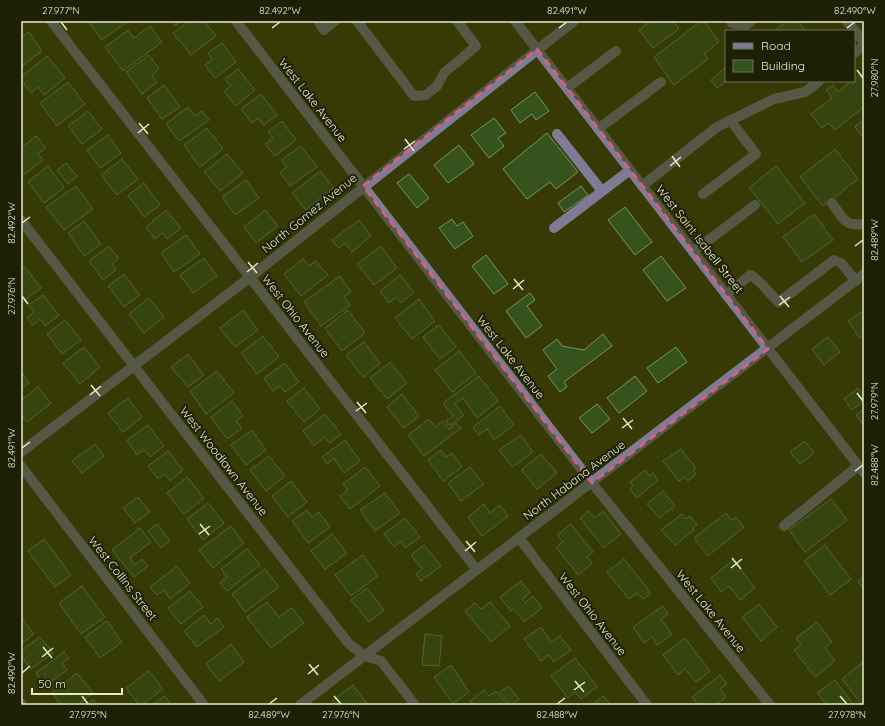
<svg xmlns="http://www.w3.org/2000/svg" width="885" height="726" viewBox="0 0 885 726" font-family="Quicksand,sans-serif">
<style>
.building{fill:#36531d;stroke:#76965e}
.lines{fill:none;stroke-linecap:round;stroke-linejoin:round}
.minor{stroke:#7f7b95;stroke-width:10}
.marked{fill:none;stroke:#cf6282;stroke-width:3;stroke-dasharray:8 5;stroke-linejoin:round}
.ticks{fill:none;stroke:#e7ebca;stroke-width:1.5}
.labels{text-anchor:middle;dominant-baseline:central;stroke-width:4;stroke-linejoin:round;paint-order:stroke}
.street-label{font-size:12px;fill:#e7ebca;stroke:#1e2005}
.neatline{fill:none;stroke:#e7ebca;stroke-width:1.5}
.ticks-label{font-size:10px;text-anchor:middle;fill:#e7ebca}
</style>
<rect width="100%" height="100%" fill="#373a05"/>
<!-- building -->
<path class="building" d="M88 21H126L127 22 102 40Z
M171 21H181L175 26Z
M189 21H204L216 36 191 55 173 33Z
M651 21H673L679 29 653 48 639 30Z
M701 21H704L719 42 704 54 708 59 674 85 654 57Z
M787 21H798L805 31H774Z
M150 26 162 42 123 71 105 47 128 30 134 38Z
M29 32 42 51 21 67V38Z
M222 43 236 62 215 78 205 65 212 60 208 53Z
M149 55 159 69 152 75 157 82 142 94 126 72Z
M47 56 65 78 44 95 38 87 31 93 21 80V77Z
M725 68 726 81 717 88 711 80Z
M238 69 255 90 236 106 224 91 231 86 225 79Z
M859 75 864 81V107L835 130 829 123 822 128 811 114 832 98 826 90 833 85 838 92Z
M68 82 85 104 57 126 40 103Z
M164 85 180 107 162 119 147 98Z
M535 92 549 111 536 120 532 114 520 123 511 110Z
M261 94 277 115 264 125 258 118 252 123 241 109Z
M188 107 195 116 202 111 209 120 179 141 166 124Z
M88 111 102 129 82 144 68 126Z
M494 118 506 133 498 138 504 146 489 158 471 135Z
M864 119V138L855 127Z
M282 121 296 140 275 156 265 144 273 138 268 132Z
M207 128 223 149 200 167 184 145Z
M547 133 578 172 556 189 550 182 527 199 503 169Z
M108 135 121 153 100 168 87 150Z
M36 136 46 148 38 154 43 160 22 176 21 148Z
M459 145 474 164 448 183 434 165Z
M301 146 317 167 290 186 280 172 287 167 281 160Z
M835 149 858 179 823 206 800 177Z
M227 154 243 173 220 191 204 172Z
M122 159 138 179 117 195 101 175Z
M66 163 77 176 68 184 57 170Z
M48 166 64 188 44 203 28 182Z
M776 166 805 203 778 224 749 188Z
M320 171 334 188 306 210 292 193Z
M409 174 429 198 417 208 397 183Z
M246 180 259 198 235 215 222 197Z
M144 183 160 205 144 217 128 195Z
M76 186 93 209 64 230 46 207Z
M581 186 588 195 564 212 558 203Z
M625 207 652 242 635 255 608 220Z
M166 210 181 228 167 239 162 233 155 239 146 227Z
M265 210 278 226 256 243 244 227Z
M814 214 833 240 802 262 783 237Z
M452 219 457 226 463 222 473 236 455 249 439 228Z
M359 220 371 236 352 252 345 243 339 248 332 240Z
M84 221 101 244 84 256 68 233Z
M186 235 200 254 174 272 161 253Z
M109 246 119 258 112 264 116 270 103 280 89 261Z
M381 246 397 268 374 285 357 264Z
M486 255 508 284 494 294 472 266Z
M661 256 686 288 667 301 643 270Z
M204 258 217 276 193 293 180 275Z
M303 259 309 266 316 261 328 275 301 296 284 274Z
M25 267 41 288 21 303V270Z
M124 274 140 295 124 307 108 286Z
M400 275 414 292 401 303 396 297 389 303 380 291Z
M340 276 351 292 344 297 350 305 321 326 304 302Z
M530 293 535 300 527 306 542 326 526 338 506 311Z
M43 295 59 315 45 326 40 319 33 325 27 318 34 312 29 305Z
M149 298 164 317 144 333 129 314Z
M419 299 435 321 412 339 395 318Z
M243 310 258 330 235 347 220 328Z
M348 310 365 333 342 351 325 328Z
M863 311 864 336 860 338 848 321Z
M65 320 81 340 62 354 47 334Z
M439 325 456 347 440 359 423 337Z
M603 334 612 346 564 382 567 387 560 392 548 376 557 369 543 350 557 339 562 346 584 350Z
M263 336 279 357 257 374 241 353Z
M828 337 840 352 824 365 812 349Z
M364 342 380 363 363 377 346 355Z
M84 347 100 367 80 384 63 363Z
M676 347 687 362 658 383 647 368Z
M459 351 476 373 452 392 435 370Z
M188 354 204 375 188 387 171 367Z
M390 362 407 383 387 399 370 378Z
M285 363 299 382 285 392 280 386 273 391 264 378Z
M217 371 234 393 206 414 190 391Z
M21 372 29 383 21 389Z
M479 376 498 401 477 418 463 398 455 404 464 415 450 426 446 421 453 416 443 403Z
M635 376 647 391 619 413 607 398Z
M38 387 51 403 27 422 21 415V401Z
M304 388 320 409 304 422 287 401Z
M858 388 864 395V401L852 410 844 399Z
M402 394 419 416 404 428 387 407Z
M128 398 142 417 123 432 108 413Z
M232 401 243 416 236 421 242 428 227 439 211 417Z
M597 404 610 419 592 433 579 418Z
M500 406 514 425 494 440 487 429 479 435 473 427Z
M864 409V426L856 415Z
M325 414 341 434 330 443 325 437 314 446 303 431Z
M429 419 435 427 443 421 449 429 456 423 461 428 424 456 408 435Z
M148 425 164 446 150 457 144 450 137 455 127 440Z
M252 430 266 450 246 465 231 445Z
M521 435 533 452 512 467 499 450Z
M345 440 360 461 344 473 334 458 327 464 322 457Z
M805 441 814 453 800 464 790 452Z
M95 444 104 456 82 473 72 461Z
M681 449 696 468 693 470 696 474 688 481 685 477 679 481 663 461Z
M441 450 446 457 452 453 462 467 443 481 428 460Z
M168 451 183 470 170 481 165 474 158 479 148 466Z
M541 454 557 473 537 489 521 470Z
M269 456 285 476 266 491 250 470Z
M365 467 380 486 350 509 340 496 348 490 343 484Z
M470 467 484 484 461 501 448 483Z
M645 470 650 476 653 473 658 480 637 498 630 489 633 486 630 482Z
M187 477 204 498 184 514 167 493Z
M291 481 307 502 288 517 272 496Z
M663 491 675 506 660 518 647 504Z
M385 493 400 513 375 531 360 510Z
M138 497 150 512 135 523 123 508Z
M831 499 847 520 805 552 789 530Z
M208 503 224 523 203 540 187 519Z
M484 504 490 513 500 505 508 516 482 536 468 517Z
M307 510 312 517 319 512 330 527 308 543 292 521Z
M589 511 595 518 603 511 621 534 604 548 580 518Z
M726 513 732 520 736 517 744 527 708 556 694 538Z
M682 514 686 519 690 516 697 525 693 528 694 530 675 545 661 530Z
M405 518 420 537 405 548 401 541 394 547 384 534Z
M157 524 170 541 161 548 148 531Z
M571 524 593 552 587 557 592 564 578 575 556 547 563 542 557 535Z
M231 526 244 543 213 568 199 550Z
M140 528 151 542 130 558 135 565 142 559 148 566 134 577 112 550Z
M332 534 347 553 325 569 311 551Z
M44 539 71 575 55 587 28 551Z
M424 545 441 566 421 581 416 574 422 569 411 555Z
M825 545 851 579 830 595 804 561Z
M247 549 260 565 227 591 220 583 227 577 221 569Z
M363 555 378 576 351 596 335 575Z
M624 559 651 593 643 599 637 593 629 599 607 572Z
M733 560 755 588 740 600 729 586 721 592 711 578Z
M177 566 190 583 170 599 164 590 157 595 150 587Z
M265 569 279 587 245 612 232 594Z
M864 577V589L858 582Z
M521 581 530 593 522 599 525 603 533 596 542 608 524 622 514 609 511 611 500 597Z
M82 586 105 617 81 634 59 603Z
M367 588 384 610 369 622 351 600Z
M190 591 203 607 181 624 168 608Z
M267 602 279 617 292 608 304 623 271 648 247 617Z
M490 602 510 626 491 642 465 611 475 603 481 609Z
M759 604 777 627 761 641 742 617Z
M663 606 668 614 661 619 672 634 657 645 652 637 644 643 633 627Z
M204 615 211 624 217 618 224 627 197 647 184 631Z
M21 617 34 634 21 644Z
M107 621 122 642 100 658 85 637Z
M817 622 832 642 825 647 835 661 815 677 794 650 801 645 796 638Z
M541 627 551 642 560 636 571 650 554 662 549 655 541 661 524 639Z
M425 634 442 636 439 666 422 665Z
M40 637 53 653 31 669 21 656V651Z
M685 638 710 671 696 682 685 669 678 675 663 655Z
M231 644 244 662 219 681 206 664Z
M64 652 69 658 62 663 67 670 46 685 36 673Z
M575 658 597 687 581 699 575 692 568 698 551 676Z
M864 661V705H862L842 679Z
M451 665 469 692 453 704 434 677Z
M149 671 163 689 142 705H139L126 688Z
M77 673 93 693 78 705H61L52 693Z
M720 675 727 684 720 689 726 697 716 705H698L692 697Z
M835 680 854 705H827L817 693Z
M353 685 368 705H335L332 701Z
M508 686 519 699 511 705 500 692Z
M484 690 489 696 496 691 508 705H473L470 701Z
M165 696 171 705H152Z
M603 696 611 705H592Z
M93 699 98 705H86Z"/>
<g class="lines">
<!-- minor -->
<path class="minor" d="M51 21 477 570
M236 21 592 483 770 705
M318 21 324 30 335 21
M357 21 414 96 426 95 437 86 444 73 476 46 457 21
M515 21 864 473
M731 21 732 23 746 25 751 21
M847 21 864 42
M854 53 864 45
M567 88 616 51
M598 129 661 82
M557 134 602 191
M642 186 717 127 774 99 805 92 819 81
M703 194 756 154 730 120
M832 203C843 218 844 227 864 224
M21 220 349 644 365 656 381 661 415 705
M554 228 630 170
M693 252 755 205
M726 295 750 275C762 281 769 294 779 302L834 260 841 263 856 281
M21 452 249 278 574 21
M21 466 204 705
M784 526 858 466
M519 538 647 705
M21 703 22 705
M300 705 864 274"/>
</g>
<!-- marked area -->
<path d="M0 0H885V726H0ZM537 49 768 349 592 483 363 186Z" fill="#373a05" fill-opacity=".55" fill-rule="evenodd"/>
<path class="marked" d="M537 49 768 349 592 483 363 186Z"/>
<!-- ticks -->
<path class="ticks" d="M61 22 67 30M272 28 280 22M559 28 567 22M847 28 855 22M857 70 863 78M139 123 148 134M138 133 149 124M405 139 414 151M404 149 415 141M672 156 680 167M670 166 681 157M22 223 30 217M855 246 863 240M248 262 257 273M247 272 258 263M514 279 523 290M513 289 524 280M22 296 28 304M780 296 789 307M779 305 790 297M91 385 100 396M857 393 863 401M90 395 101 386M357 402 366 413M356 411 367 403M623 418 632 429M622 428 633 420M22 448 30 442M855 471 863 465M200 524 209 535M199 534 210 526M466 541 475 552M465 551 476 542M732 558 741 569M731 568 742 559M43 647 52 658M42 657 53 648M309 664 318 675M22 673 30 666M308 674 319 665M575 681 584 692M574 690 585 682M82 696 88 704M334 696 341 704M840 696 847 704M269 704 277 698M557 704 565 698"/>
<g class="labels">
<!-- street labels -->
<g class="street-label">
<text transform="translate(313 100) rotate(52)">West Lake Avenue</text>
<text transform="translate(309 213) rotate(-39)">North Gomez Avenue</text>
<text transform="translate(700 239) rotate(52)">West Saint Isabell Street</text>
<text transform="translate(296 316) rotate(52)">West Ohio Avenue</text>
<text transform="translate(511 357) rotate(52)">West Lake Avenue</text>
<text transform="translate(224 461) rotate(52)">West Woodlawn Avenue</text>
<text transform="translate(574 480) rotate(-37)">North Habana Avenue</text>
<text transform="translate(123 578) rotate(52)">West Collins Street</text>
<text transform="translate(711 611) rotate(51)">West Lake Avenue</text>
<text transform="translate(593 614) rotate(52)">West Ohio Avenue</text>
</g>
</g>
<!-- border -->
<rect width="885" height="726" fill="none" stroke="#1e2005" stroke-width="44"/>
<!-- legend -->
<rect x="725" y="30" width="130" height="52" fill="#1e2005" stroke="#6e7154"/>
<rect x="733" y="43" width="20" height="6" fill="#7f7b95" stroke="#6e7154"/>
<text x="761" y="50" font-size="12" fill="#e7ebca">Road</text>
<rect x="733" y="60" width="20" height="12" fill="#36531d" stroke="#6e7154"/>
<text x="761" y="70" font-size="12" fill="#e7ebca">Building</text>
<!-- scale -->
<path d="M32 688v6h90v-6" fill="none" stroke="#e7ebca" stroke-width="2"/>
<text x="38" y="688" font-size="12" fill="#e7ebca" stroke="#1e2005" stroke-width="3" paint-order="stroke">50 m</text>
<rect x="22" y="22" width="841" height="682" class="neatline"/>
<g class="ticks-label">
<text x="61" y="14">27.977°N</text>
<text x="280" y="14">82.492°W</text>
<text x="567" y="14">82.491°W</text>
<text x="855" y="14">82.490°W</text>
<text transform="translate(874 78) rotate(-90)" y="4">27.980°N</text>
<text transform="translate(11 223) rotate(-90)" y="4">82.492°W</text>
<text transform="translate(874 240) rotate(-90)" y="4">82.489°W</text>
<text transform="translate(11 296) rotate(-90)" y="4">27.976°N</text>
<text transform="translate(874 401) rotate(-90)" y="4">27.979°N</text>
<text transform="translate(11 448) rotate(-90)" y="4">82.491°W</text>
<text transform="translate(874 465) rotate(-90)" y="4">82.488°W</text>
<text transform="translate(11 673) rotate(-90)" y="4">82.490°W</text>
<text x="88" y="718">27.975°N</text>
<text x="269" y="718">82.489°W</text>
<text x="341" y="718">27.976°N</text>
<text x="557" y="718">82.488°W</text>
<text x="847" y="718">27.978°N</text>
</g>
</svg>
